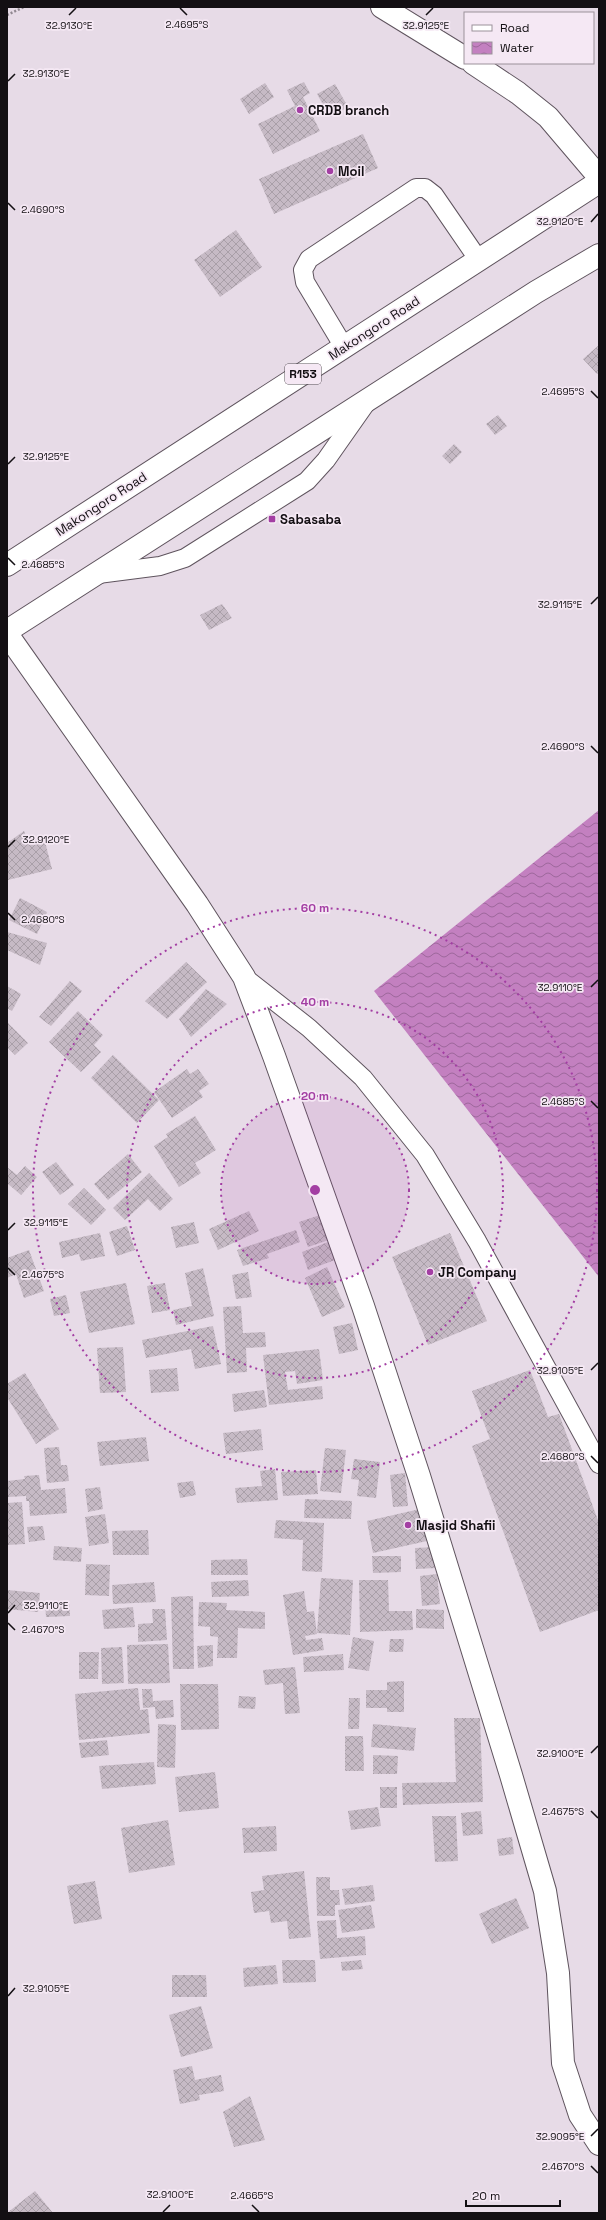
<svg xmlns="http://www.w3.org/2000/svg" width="606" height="2220" viewBox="0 0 606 2220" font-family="'Space Grotesk',sans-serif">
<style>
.water{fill:url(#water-waves)}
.building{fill:url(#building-cross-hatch)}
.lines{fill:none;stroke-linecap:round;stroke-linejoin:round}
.lane-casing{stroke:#5f545e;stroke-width:20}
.street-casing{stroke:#5f545e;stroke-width:24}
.secondary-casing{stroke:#5f545e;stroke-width:24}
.primary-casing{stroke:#5f545e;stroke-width:24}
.path{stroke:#918891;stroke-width:2.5;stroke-dasharray:2 2;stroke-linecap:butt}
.lane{stroke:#fff;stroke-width:18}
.street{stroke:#fff;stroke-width:22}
.secondary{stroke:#fff;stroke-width:22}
.primary{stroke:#fff;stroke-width:22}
.ticks{fill:none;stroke:#130f13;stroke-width:1.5}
.ring{fill:none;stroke:#a33ea3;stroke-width:2;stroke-dasharray:2 4}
.poi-dot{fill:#a33ea3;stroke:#f5e8f4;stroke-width:1.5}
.labels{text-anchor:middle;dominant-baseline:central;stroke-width:3.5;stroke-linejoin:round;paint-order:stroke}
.shield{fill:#f5e8f4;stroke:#575056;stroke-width:1}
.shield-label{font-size:12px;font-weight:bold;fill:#130f13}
.poi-label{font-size:13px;font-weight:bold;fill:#130f13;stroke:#f5e8f4;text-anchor:start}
.street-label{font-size:13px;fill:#130f13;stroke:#f5e8f4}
.ticks-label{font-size:10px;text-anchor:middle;fill:#130f13;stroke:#f5e8f4;stroke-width:3.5;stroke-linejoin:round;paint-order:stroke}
.centre{fill:#a33ea3;stroke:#f5e8f4;stroke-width:2}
.ring-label{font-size:12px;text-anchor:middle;font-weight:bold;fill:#a33ea3;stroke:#f5e8f4;stroke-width:3.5;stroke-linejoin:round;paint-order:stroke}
</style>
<defs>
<pattern id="water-waves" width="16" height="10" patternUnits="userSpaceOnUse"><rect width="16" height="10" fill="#c380c0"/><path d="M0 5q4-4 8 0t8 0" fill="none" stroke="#9d679b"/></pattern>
<pattern id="building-cross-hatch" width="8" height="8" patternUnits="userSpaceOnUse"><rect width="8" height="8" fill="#c6bac5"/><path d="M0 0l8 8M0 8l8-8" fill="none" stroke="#a99fa8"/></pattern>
</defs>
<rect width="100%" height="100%" fill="#e7dbe7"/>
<!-- water -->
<path class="water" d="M599 810V1277L374 991Z"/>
<!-- building -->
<path class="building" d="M304 82 310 93 303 97 320 131 273 154 258 124 295 106 287 90Z
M265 83 274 97 249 114 240 99Z
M335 84 348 107 330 117 317 94Z
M363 134 378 168 274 214 259 179Z
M236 230 262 267 220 297 194 260Z
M599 345V372L597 374 583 359Z
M498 415 507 426 495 435 486 424Z
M454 444 462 452 450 464 442 456Z
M222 604 232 618 209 630 200 615Z
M24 831 27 839 44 838 52 869 8 880 7 843Z
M20 898 47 912 37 934 9 920Z
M7 932 47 943 40 965 7 950Z
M186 962 207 982 167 1019 145 1001Z
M70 981 82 991 51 1026 39 1017Z
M7 986 21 994 12 1011 7 1008Z
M206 989 227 1004 191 1037 179 1019Z
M78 1011 103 1035 94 1045 101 1052 81 1072 49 1042Z
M7 1022 28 1043 15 1055 7 1047Z
M113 1055 159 1100 137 1123 91 1078Z
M187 1069 190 1074 198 1069 209 1084 199 1091 203 1097 172 1118 154 1092Z
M195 1116 216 1150 195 1163 201 1173 179 1187 154 1146 168 1137 166 1134Z
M128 1154 142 1172 108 1200 94 1184Z
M56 1162 74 1185 60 1195 42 1172Z
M25 1166 37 1177 21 1195 7 1183V1167L17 1175Z
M149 1173 173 1199 160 1211 148 1199 125 1220 113 1208Z
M84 1188 106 1210 91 1225 68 1204Z
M249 1211 259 1231 218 1250 209 1229Z
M320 1215 329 1240 308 1247 299 1222Z
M194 1222 199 1243 176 1248 171 1227Z
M127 1226 135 1250 117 1256 109 1232Z
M296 1230 300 1242 267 1254 269 1258 243 1266 237 1250Z
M100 1233 105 1256 81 1261 79 1254 62 1258 59 1242Z
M450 1233 487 1321 428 1345 392 1257Z
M328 1242 335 1260 308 1270 302 1252Z
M29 1250 44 1291 24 1298 16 1274 7 1278V1258Z
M327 1267 345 1307 322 1317 305 1278Z
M203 1268 214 1316 176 1325 173 1310 192 1306 185 1273Z
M248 1272 252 1297 236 1299 232 1275Z
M126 1283 135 1324 89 1333 80 1292Z
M165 1283 170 1310 152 1313 147 1286Z
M66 1295 70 1313 54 1316 50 1299Z
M241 1306 243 1333 265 1332 266 1347 246 1348 247 1372 227 1373 223 1307Z
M352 1323 358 1350 339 1354 333 1327Z
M213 1326 221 1364 195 1369 191 1349 146 1358 142 1340Z
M123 1347 126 1392 100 1393 97 1348Z
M319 1349 323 1380 297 1384 295 1371 285 1372 288 1390 322 1386 323 1399 269 1405 263 1355Z
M177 1368 179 1391 151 1393 149 1370Z
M530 1370 548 1417 559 1414 599 1523V1610L540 1632 472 1446 490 1439 472 1391Z
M25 1373 59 1429 36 1444 7 1397V1384Z
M264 1390 267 1407 234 1412 232 1394Z
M261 1429 263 1450 226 1454 223 1433Z
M146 1437 149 1461 100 1466 97 1442Z
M59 1447 61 1465H67L69 1481 47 1483 44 1448Z
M325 1448 346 1450 341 1493 320 1491Z
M354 1459 380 1462 376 1498 357 1496 359 1480 351 1479Z
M275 1469 278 1500 237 1503 235 1488 262 1486 260 1471Z
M316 1470 318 1494 283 1496 281 1472Z
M405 1473 408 1506 393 1507 390 1475Z
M39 1475 41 1490 65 1488 67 1513 30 1516 29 1501H26V1496L8 1497 7 1481 25 1479 24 1476Z
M193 1481 196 1495 180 1498 177 1483Z
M100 1487 103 1509 88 1512 85 1489Z
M305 1499 352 1501 351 1519 304 1518Z
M22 1502 25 1544 7 1545V1503Z
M420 1509 427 1541 373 1553 367 1521Z
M105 1514 109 1543 89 1546 85 1517Z
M276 1520 324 1523 322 1572 302 1571 303 1540 274 1538Z
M43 1526 45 1540 29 1542 27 1527Z
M148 1530 149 1555H113L112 1531Z
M54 1546 82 1548 81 1562 53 1560Z
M435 1547 436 1568 416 1569 415 1548Z
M372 1556H401V1572L373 1573Z
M247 1559 248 1575H211V1560Z
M86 1564 110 1565 109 1596 85 1595Z
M437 1574 440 1604 422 1606 420 1576Z
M321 1578 353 1580 350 1635 317 1633Z
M248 1580 249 1596 212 1597 211 1582Z
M359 1580H388L389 1611H412L413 1630 360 1632Z
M154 1582 156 1602 113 1604 112 1585Z
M7 1590 40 1593 38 1612 7 1609Z
M304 1591 307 1612 314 1611 317 1634 305 1636 306 1640 322 1638 324 1650 293 1655 283 1595Z
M193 1596 194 1669H173L171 1597Z
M45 1601H69L70 1616 46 1617Z
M199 1602 227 1603 226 1610 265 1612V1629L238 1628 237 1658H217L218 1637 210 1636V1627L198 1626Z
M133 1607 135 1627 104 1629 102 1610Z
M152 1609H165L167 1640 138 1642V1624L153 1623Z
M416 1609 444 1610V1629L416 1628Z
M353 1637 374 1641 369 1671 348 1668Z
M390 1639H404L403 1652H389Z
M168 1644 170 1683 128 1684 127 1645Z
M213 1645V1666L198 1668 197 1646Z
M122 1647 124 1683 102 1684 101 1648Z
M79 1652H99L98 1679H79Z
M343 1654 344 1670 304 1672 303 1657Z
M295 1667 300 1713 285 1714 283 1683 265 1685 263 1670Z
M404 1681V1712H387V1708H366V1690H387V1682Z
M180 1684H218L219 1729 181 1730Z
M138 1688 140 1710 148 1709 150 1733 79 1740 75 1694Z
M142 1689H152L153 1701 173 1700 174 1717 156 1719 155 1707 143 1708Z
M239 1696 256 1697 255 1709 238 1708Z
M349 1698H360L359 1729H348Z
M454 1718H480L483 1802 403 1805 402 1783 456 1782Z
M158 1724 176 1725 175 1768 157 1767Z
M373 1724 416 1728 414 1751 371 1747Z
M345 1736H363L364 1771H345Z
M107 1740 109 1755 81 1758 79 1743Z
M373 1755 398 1756 397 1774H373Z
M154 1762 156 1784 102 1789 99 1766Z
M215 1772 219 1808 179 1812 175 1777Z
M380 1787H397V1808H380Z
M378 1807 381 1826 351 1830 348 1811Z
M481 1811 483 1834 463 1836 461 1813Z
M432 1816H456L458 1861 435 1862Z
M168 1820 175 1865 129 1873 121 1828Z
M276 1826 277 1851 244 1853 242 1828Z
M512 1837 514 1854 499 1856 497 1839Z
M304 1871 311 1937 289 1939 287 1921 271 1923 269 1911 254 1913 251 1892 264 1890 262 1876Z
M316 1877H330V1890H339L340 1905H335V1916H317Z
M95 1881 102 1919 74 1924 67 1886Z
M373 1885 375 1901 345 1905 342 1889Z
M516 1898 529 1928 492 1944 479 1914Z
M371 1905 375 1928 342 1933 338 1910Z
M336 1920 337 1938 365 1936 366 1955 320 1959 317 1921Z
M282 1960H315L316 1982 283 1983Z
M361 1960 363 1969 342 1971 341 1962Z
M276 1965 278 1984 244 1987 243 1968Z
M172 1975H206L207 1997H172Z
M201 2006 213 2048 181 2057 169 2015Z
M192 2066 195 2080 221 2075 224 2091 199 2095 200 2100 180 2104 173 2070Z
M250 2096 265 2140 234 2147 223 2112Z
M35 2191 53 2213H7Z"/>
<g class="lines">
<defs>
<path id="lane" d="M344 347 305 282 303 270 309 259 416 188H425L434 195 478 259
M98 574 160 566 185 558 307 481 326 460 366 403
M244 977 309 1028 363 1078 425 1155 477 1241 599 1464"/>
<path id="street" d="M7 634 197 904 244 977 274 1056 363 1306 419 1476 511 1775 545 1891 558 1973 563 2063 580 2115 599 2144"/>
<path id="secondary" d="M382 7 465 58
M473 63 518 93 548 117 599 177"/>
<path id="primary" d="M7 565 599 182
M7 631 536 292 599 255"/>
</defs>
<!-- lane casing -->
<use href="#lane" class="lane-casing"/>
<!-- street casing -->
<use href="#street" class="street-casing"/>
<!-- secondary casing -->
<use href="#secondary" class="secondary-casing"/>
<!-- primary casing -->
<use href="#primary" class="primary-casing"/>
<!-- path -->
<path class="path" d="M7 15 24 7"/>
<!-- lane -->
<use href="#lane" class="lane"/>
<!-- street -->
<use href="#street" class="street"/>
<!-- secondary -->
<use href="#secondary" class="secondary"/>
<!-- primary -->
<use href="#primary" class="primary"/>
</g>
<!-- ticks -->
<path class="ticks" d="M180 8 187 15M69 15 76 8M426 15 433 8M8 81 15 74M8 203 15 210M591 222 598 214M591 391 598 398M8 464 15 457M8 558 15 565M591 604 598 597M591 746 598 753M8 847 15 840M8 913 15 920M591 987 598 980M591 1101 598 1108M8 1230 15 1223M8 1268 15 1275M591 1370 598 1363M591 1456 598 1463M8 1613 15 1605M8 1623 15 1630M591 1753 598 1746M591 1811 598 1818M8 1996 15 1988M591 2136 598 2129M591 2166 598 2173M252 2205 259 2212M163 2212 170 2205"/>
<!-- distance rings -->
<circle cx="315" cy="1190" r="94" fill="#a33ea3" fill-opacity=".12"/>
<g class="ring">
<circle cx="315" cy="1190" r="94"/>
<circle cx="315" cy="1190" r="188"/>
<circle cx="315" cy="1190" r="282"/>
</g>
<!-- markers -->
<g class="poi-dot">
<circle cx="300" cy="110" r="4"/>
<circle cx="330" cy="171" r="4"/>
<rect x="268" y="515" width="8" height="8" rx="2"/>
<circle cx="430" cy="1272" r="4"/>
<circle cx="408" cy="1525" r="4"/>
</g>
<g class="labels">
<!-- shield labels -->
<rect class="shield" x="285" y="364" width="36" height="20" rx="3"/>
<g class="shield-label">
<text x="303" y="374">R153</text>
</g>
<!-- poi labels -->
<g class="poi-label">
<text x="308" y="110">CRDB branch</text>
<text x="338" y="171">Moil</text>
<text x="280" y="519">Sabasaba</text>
<text x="438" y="1272">JR Company</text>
<text x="416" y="1525">Masjid Shafii</text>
</g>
<!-- street labels -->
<g class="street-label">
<text transform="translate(374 328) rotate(-33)">Makongoro Road</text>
<text transform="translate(101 504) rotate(-33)">Makongoro Road</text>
</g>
</g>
<g class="ticks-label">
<text x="187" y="28">2.4695°S</text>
<text x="69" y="29">32.9130°E</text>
<text x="426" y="29">32.9125°E</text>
<text x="46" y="77">32.9130°E</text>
<text x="43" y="213">2.4690°S</text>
<text x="560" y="225">32.9120°E</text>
<text x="563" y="395">2.4695°S</text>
<text x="46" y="460">32.9125°E</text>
<text x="43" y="568">2.4685°S</text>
<text x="560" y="608">32.9115°E</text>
<text x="563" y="750">2.4690°S</text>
<text x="46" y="843">32.9120°E</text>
<text x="43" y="923">2.4680°S</text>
<text x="560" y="991">32.9110°E</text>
<text x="563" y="1105">2.4685°S</text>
<text x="46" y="1226">32.9115°E</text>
<text x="43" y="1278">2.4675°S</text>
<text x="560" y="1374">32.9105°E</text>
<text x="563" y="1460">2.4680°S</text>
<text x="46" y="1609">32.9110°E</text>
<text x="43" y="1633">2.4670°S</text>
<text x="560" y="1757">32.9100°E</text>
<text x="563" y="1815">2.4675°S</text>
<text x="46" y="1992">32.9105°E</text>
<text x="560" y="2140">32.9095°E</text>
<text x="563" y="2170">2.4670°S</text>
<text x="170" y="2198">32.9100°E</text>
<text x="252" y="2199">2.4665°S</text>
</g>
<circle cx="315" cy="1190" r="6" class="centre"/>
<g class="ring-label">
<text x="315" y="912">60 m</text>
<text x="315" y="1006">40 m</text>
<text x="315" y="1100">20 m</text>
</g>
<!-- border -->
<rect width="606" height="2220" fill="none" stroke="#130f13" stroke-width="16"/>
<!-- legend -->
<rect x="464" y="12" width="130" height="52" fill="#f5e8f4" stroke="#9b919a"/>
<rect x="472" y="25" width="20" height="6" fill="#ffffff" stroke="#9b919a"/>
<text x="500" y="32" font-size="12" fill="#130f13">Road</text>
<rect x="472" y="42" width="20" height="12" fill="url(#water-waves)" stroke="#9b919a"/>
<text x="500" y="52" font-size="12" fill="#130f13">Water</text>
<!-- scale -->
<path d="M466 2200v6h94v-6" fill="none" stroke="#130f13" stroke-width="2"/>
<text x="472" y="2200" font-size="12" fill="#130f13" stroke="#f5e8f4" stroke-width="3" paint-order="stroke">20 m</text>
</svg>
